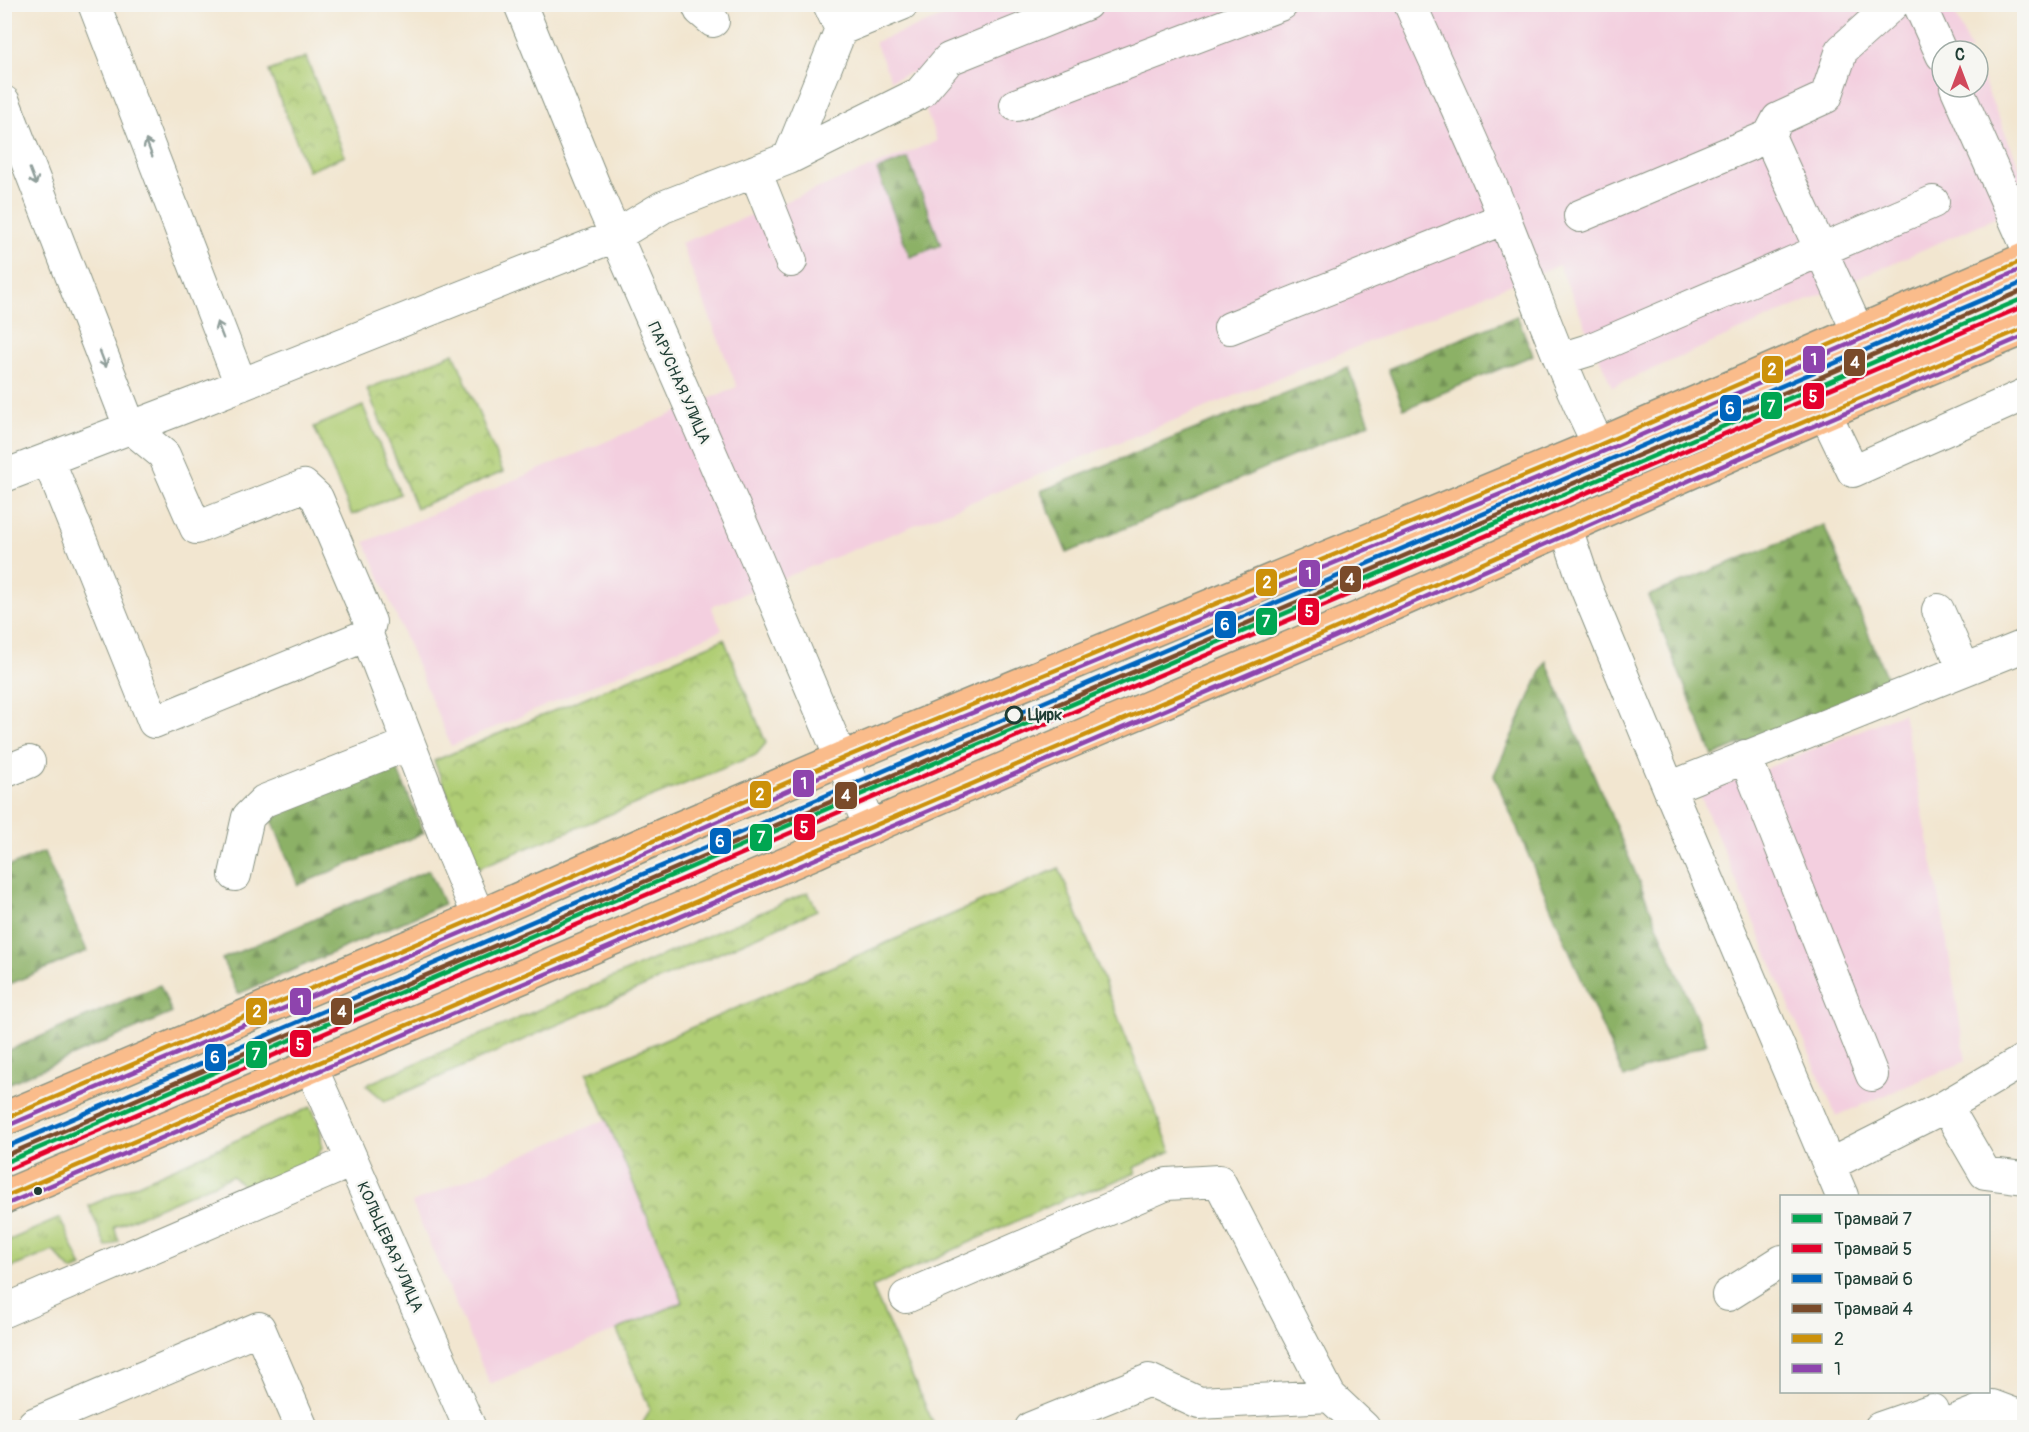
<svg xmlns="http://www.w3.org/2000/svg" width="2029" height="1432" viewBox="0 0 2029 1432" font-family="Pangolin,sans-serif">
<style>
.built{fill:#f3cfdf}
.grass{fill:url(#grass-tufts);stroke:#688654;stroke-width:1.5}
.forest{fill:url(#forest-firs);stroke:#56774d;stroke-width:1.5}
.park{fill:url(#park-crowns);stroke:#688654;stroke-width:1.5}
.pitch{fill:#b0ce75;stroke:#688654;stroke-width:1.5}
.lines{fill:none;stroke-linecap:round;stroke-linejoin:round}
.minor-casing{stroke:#889282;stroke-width:34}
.highway-casing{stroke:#889282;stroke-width:36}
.minor{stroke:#fff;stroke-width:32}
.highway{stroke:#fabc8b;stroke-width:33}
.bus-1-casing{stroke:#f6f6f2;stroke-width:9}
.bus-2-casing{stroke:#f6f6f2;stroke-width:9}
.bus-1{stroke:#cc910a;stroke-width:4.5}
.bus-2{stroke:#8e44ad;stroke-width:4.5}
.tram-1-casing{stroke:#f6f6f2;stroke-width:9}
.tram-2-casing{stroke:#f6f6f2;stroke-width:9}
.tram-3-casing{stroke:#f6f6f2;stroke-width:9}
.tram-4-casing{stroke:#f6f6f2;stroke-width:9}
.tram-1{stroke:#00a651;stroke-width:4.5}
.tram-2{stroke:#e4002b;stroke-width:4.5}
.tram-3{stroke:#0065bd;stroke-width:4.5}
.tram-4{stroke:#7a4b2a;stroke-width:4.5}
.oneway{stroke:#8f9e9a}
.stop-dot{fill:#f6f6f2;stroke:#1f3d34;stroke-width:3}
.bus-dot{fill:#1f3d34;stroke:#f6f6f2;stroke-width:2}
.labels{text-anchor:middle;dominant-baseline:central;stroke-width:5;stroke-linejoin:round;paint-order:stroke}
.street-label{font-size:16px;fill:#1f3d34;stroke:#f6f6f2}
.stop-label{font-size:16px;font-weight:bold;fill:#1f3d34;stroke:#f6f6f2;text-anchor:start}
.line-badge{stroke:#f6f6f2;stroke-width:2}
.badge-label{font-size:16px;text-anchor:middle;font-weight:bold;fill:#fff}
</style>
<defs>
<pattern id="grass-tufts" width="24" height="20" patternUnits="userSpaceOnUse" patternTransform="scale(1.5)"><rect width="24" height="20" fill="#b0ce75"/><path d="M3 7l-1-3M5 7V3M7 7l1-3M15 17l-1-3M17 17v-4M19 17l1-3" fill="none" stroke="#8fa861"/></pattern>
<pattern id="forest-firs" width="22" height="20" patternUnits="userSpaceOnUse" patternTransform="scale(1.5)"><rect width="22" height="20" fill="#8cb166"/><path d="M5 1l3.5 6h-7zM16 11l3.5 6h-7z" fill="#729155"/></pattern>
<pattern id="park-crowns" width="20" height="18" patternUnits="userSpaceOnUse" patternTransform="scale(1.5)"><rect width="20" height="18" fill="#b0ce75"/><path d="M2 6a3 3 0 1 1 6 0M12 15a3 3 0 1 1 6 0" fill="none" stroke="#8fa861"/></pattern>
</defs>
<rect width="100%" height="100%" fill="#f6f6f2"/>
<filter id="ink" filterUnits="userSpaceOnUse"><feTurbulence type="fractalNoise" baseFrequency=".0167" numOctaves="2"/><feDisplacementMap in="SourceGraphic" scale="12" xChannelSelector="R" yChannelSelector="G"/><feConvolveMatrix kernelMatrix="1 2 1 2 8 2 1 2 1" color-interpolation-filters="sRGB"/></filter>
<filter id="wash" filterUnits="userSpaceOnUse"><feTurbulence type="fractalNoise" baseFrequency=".008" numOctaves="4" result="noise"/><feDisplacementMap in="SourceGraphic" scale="24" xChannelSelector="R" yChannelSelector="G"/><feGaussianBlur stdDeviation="1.35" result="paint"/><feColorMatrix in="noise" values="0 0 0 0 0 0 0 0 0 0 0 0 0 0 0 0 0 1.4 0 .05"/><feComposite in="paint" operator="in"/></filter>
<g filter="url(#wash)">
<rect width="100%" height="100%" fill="#f2e6d0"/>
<!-- built -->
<path class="built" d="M975 5H1951L1971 51H1942V87H1978V68L2024 178V205L1612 387 1559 265 711 607 722 630 451 746 365 542 737 387 681 243 937 141 912 72 891 80 875 42Z
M1903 713 1941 905 1966 1061 1836 1116 1700 795Z
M607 1119 683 1302 490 1384 412 1203Z"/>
<!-- grass -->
<path class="grass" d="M808 892 817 910 385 1101 366 1085Z
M311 1107 320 1126 322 1147 312 1165 251 1192 232 1176 114 1227 119 1241 106 1247 89 1206Z
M60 1218 82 1267 72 1271 53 1251 5 1270V1242Z"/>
<!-- forest -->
<path class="forest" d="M908 158 941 245 910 257 877 170Z
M1517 316 1533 355 1404 409 1388 369Z
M1348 368 1370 423 1067 553 1041 491Z
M1824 525 1889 684 1713 756 1648 596Z
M1546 661 1707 1043 1624 1078 1494 775Z
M393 759 424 833 298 885 268 810Z
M44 852 87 951 5 986V868Z
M429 870 444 904 238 994 222 959Z
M160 985 172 1013 5 1085V1052Z"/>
<!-- park -->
<path class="park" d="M306 57 345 156 308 171 269 71Z
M454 353 503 472 416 508 367 389Z
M724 639 766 743 756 755 478 868 434 761Z
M1059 868 1171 1151 1134 1168 1136 1173 1081 1194 1080 1192 872 1287 935 1427H641L650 1409 617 1330 683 1302 587 1073Z"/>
<!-- pitch -->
<path class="pitch" d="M363 406 400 494 352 515 314 427Z"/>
</g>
<g filter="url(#ink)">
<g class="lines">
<defs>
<path id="minor" d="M94 4 241 385
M520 4 595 188 756 557 870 827
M698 4 700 10 713 21
M829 4 841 29
M1410 4C1442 77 1477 148 1506 222 1536 296 1562 373 1599 445
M1919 4 1942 55
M1956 87 2024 240
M4 102 130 427 164 455 196 528 304 486 317 498 370 622 367 635 444 834 479 917
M1016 105 1282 4
M1769 136 1778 119 1826 97 1842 50 1893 4
M789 158 920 93 949 59 1086 4
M755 171 791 261
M1580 216 1769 136 1883 387
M1230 328 1505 218
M1560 359 1589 350 1933 202
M1825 413 1853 471 2024 395
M48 459 154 722 367 635
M4 476 200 401 615 236 663 207 789 158 841 29 902 4
M1566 528 1585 585 1669 788 1842 1196
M1938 610 1964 669
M1745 756 1872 1075
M4 772 29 762
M1669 788 2024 646
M235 875 248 817 264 801 409 744
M311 1067 470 1428
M1946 1106 1985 1173 2024 1178
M1829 1165 1946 1106 2024 1060
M1728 1295 1782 1261
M906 1297 1167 1184 1219 1181 1330 1396
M4 1311 352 1161
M1939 1427 1992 1406 2024 1418
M33 1428 34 1424 259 1328 302 1428
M1031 1428 1149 1380 1199 1403 1330 1396 1364 1428
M1880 1428 1932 1410"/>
<path id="highway" d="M4 1119 479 917 666 834 841 759 1599 445 2024 260
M4 1197 815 852C998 769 1185 694 1369 614 1587 519 1804 419 2024 328"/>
</defs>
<!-- minor casing -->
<use href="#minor" class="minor-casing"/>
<!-- highway casing -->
<use href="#highway" class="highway-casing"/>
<!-- minor -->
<use href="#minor" class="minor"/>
<!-- highway -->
<use href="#highway" class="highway"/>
<defs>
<path id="bus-1" d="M4 1119 479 917 841 759 1599 445 2024 260
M4 1197 1300 644 1778 433 2024 328"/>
<path id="bus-2" d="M7 1126 482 924 844 766 1602 452 2024 268
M7 1204 1303 651 1781 440 2024 336"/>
</defs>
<!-- bus-1 casing -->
<use href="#bus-1" class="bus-1-casing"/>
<!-- bus-2 casing -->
<use href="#bus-2" class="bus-2-casing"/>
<!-- bus-1 -->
<use href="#bus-1" class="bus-1"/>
<!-- bus-2 -->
<use href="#bus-2" class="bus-2"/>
<defs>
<path id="tram-1" d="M4 1163 801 820 2024 298"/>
<path id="tram-2" d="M7 1170 804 827 2024 306"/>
<path id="tram-3" d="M4 1148 2024 282"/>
<path id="tram-4" d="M7 1155 2024 290"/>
</defs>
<!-- tram-1 casing -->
<use href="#tram-1" class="tram-1-casing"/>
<!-- tram-2 casing -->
<use href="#tram-2" class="tram-2-casing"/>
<!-- tram-3 casing -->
<use href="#tram-3" class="tram-3-casing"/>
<!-- tram-4 casing -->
<use href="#tram-4" class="tram-4-casing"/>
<!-- tram-1 -->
<use href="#tram-1" class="tram-1"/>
<!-- tram-2 -->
<use href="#tram-2" class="tram-2"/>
<!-- tram-3 -->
<use href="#tram-3" class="tram-3"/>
<!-- tram-4 -->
<use href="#tram-4" class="tram-4"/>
</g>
<!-- one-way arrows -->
<defs><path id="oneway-shaft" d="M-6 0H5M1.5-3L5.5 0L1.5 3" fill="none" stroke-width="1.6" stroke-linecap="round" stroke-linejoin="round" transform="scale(1.5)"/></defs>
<g class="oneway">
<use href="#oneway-shaft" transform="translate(149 148) rotate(-111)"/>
<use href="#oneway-shaft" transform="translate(33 177) rotate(69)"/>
<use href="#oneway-shaft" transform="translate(220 330) rotate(-111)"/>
<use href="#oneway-shaft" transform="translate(103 359) rotate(69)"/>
</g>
</g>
<!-- markers -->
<circle class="stop-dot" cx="1014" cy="715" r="8"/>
<circle class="bus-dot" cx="38" cy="1191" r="5"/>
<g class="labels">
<!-- street labels -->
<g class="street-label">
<text transform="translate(679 383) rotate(66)">ПАРУСНАЯ УЛИЦА</text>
<text transform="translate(390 1247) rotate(66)">КОЛЬЦЕВАЯ УЛИЦА</text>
</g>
<!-- stop labels -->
<g class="stop-label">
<text x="1028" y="715">Цирк</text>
</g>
</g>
<g class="line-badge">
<rect x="1802" y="345" width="24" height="29" rx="6" fill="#8e44ad"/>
<rect x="1843" y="348" width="23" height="29" rx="6" fill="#7a4b2a"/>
<rect x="1761" y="355" width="23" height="29" rx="6" fill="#cc910a"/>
<rect x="1802" y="382" width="23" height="28" rx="6" fill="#e4002b"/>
<rect x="1760" y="391" width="23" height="29" rx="6" fill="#00a651"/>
<rect x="1719" y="394" width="23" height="28" rx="6" fill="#0065bd"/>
<rect x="1298" y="559" width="23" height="29" rx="6" fill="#8e44ad"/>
<rect x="1339" y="565" width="23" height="28" rx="6" fill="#7a4b2a"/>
<rect x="1255" y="568" width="23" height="29" rx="6" fill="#cc910a"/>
<rect x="1297" y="597" width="23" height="29" rx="6" fill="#e4002b"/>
<rect x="1255" y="607" width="23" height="29" rx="6" fill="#00a651"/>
<rect x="1214" y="610" width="23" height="29" rx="6" fill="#0065bd"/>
<rect x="792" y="769" width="23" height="29" rx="6" fill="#8e44ad"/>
<rect x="749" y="780" width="23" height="29" rx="6" fill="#cc910a"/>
<rect x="834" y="781" width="24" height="29" rx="6" fill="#7a4b2a"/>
<rect x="793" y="813" width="23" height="28" rx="6" fill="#e4002b"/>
<rect x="749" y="823" width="24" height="29" rx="6" fill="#00a651"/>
<rect x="709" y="827" width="23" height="28" rx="6" fill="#0065bd"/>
<rect x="289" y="987" width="23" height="29" rx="6" fill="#8e44ad"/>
<rect x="330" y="997" width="23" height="29" rx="6" fill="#7a4b2a"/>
<rect x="245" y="997" width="23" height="29" rx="6" fill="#cc910a"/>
<rect x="289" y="1029" width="23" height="29" rx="6" fill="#e4002b"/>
<rect x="245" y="1040" width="23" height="29" rx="6" fill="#00a651"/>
<rect x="204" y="1043" width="23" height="29" rx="6" fill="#0065bd"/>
</g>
<g class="badge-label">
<text x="1814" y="365">1</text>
<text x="1855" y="368">4</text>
<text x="1772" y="375">2</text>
<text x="1813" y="402">5</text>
<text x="1771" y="412">7</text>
<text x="1730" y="414">6</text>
<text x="1309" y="579">1</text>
<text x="1350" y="585">4</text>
<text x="1267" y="588">2</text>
<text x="1309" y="617">5</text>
<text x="1266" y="627">7</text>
<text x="1225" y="630">6</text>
<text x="804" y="789">1</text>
<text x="760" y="800">2</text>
<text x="846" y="801">4</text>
<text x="804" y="833">5</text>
<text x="761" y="843">7</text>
<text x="720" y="847">6</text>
<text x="301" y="1007">1</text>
<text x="342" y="1017">4</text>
<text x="257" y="1017">2</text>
<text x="300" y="1050">5</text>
<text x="256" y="1060">7</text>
<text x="215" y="1063">6</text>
</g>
<!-- margin -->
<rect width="2029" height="1432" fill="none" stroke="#f6f6f2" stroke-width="24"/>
<!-- legend -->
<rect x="1780" y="1195" width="210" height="198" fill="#f6f6f2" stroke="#a0aca6" stroke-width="1.5"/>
<rect x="1792" y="1214" width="30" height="9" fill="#00a651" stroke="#a0aca6" stroke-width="1.5"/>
<text x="1834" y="1225" font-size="18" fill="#1f3d34">Трамвай 7</text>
<rect x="1792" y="1244" width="30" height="9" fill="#e4002b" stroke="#a0aca6" stroke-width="1.5"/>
<text x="1834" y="1255" font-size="18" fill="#1f3d34">Трамвай 5</text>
<rect x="1792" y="1274" width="30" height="9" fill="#0065bd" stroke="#a0aca6" stroke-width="1.5"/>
<text x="1834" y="1285" font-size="18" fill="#1f3d34">Трамвай 6</text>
<rect x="1792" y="1304" width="30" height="9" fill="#7a4b2a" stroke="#a0aca6" stroke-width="1.5"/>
<text x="1834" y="1315" font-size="18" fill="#1f3d34">Трамвай 4</text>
<rect x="1792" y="1334" width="30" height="9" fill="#cc910a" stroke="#a0aca6" stroke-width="1.5"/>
<text x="1834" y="1345" font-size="18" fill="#1f3d34">2</text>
<rect x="1792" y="1364" width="30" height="9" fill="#8e44ad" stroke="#a0aca6" stroke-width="1.5"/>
<text x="1834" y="1375" font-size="18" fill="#1f3d34">1</text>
<!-- north arrow -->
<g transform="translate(1960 69)"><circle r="28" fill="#f6f6f2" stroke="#a0aca6" stroke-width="1.5"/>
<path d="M0-4.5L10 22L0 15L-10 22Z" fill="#d1495b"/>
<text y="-9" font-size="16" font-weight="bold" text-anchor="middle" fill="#1f3d34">С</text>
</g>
</svg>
